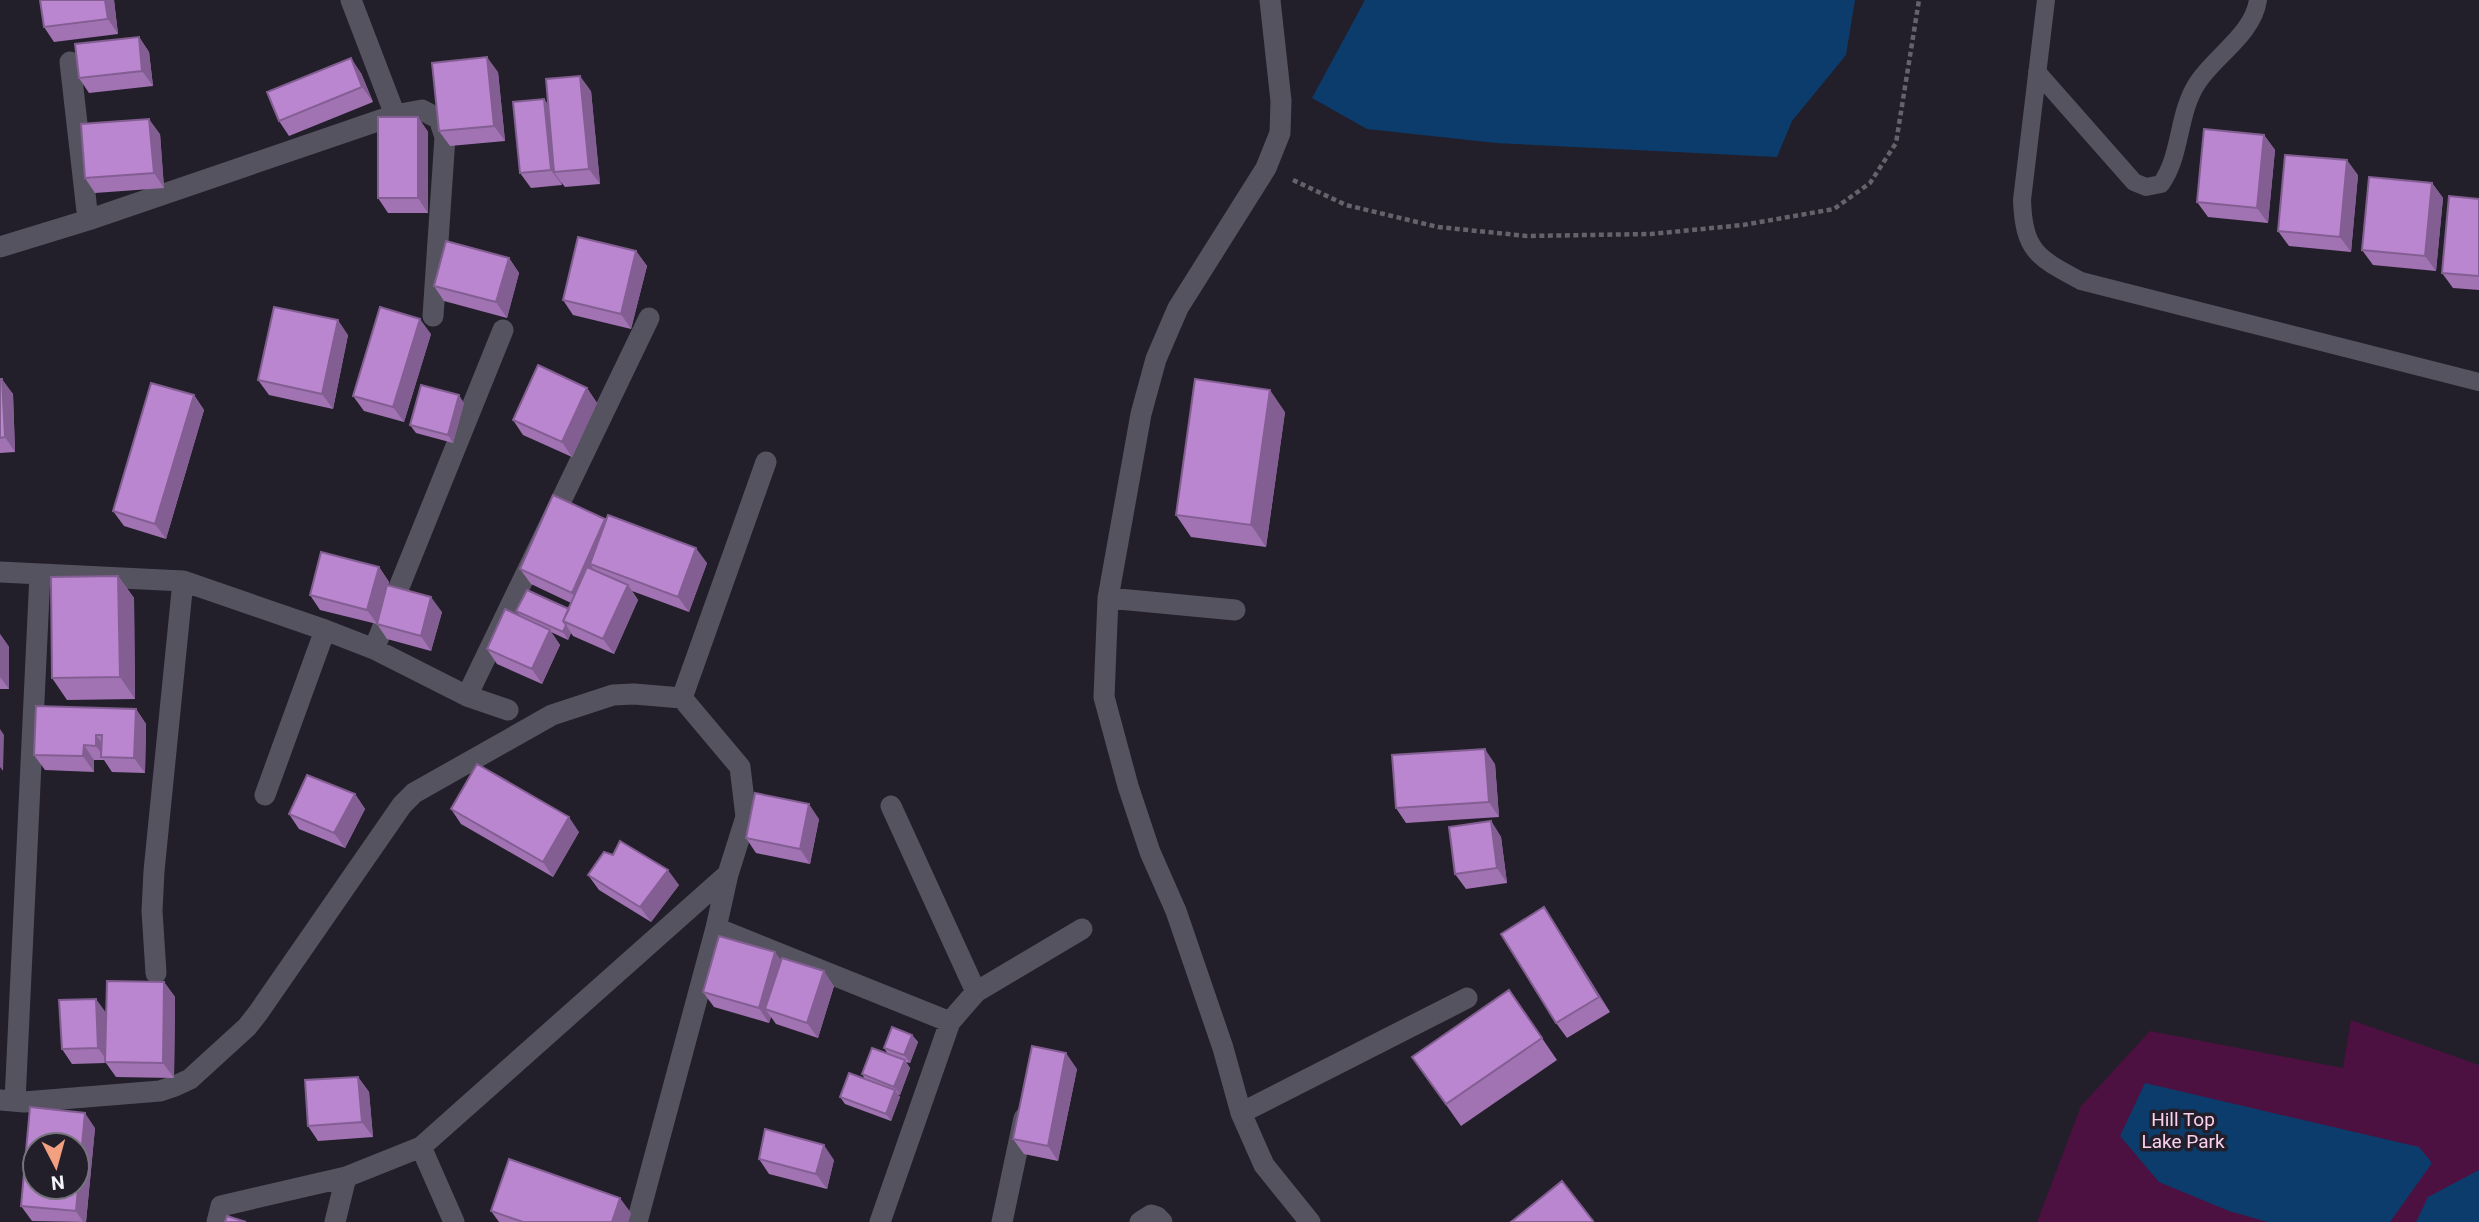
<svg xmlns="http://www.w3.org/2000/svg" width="2479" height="1222" viewBox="0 0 2479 1222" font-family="Roboto,sans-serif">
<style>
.green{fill:#4c1140}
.water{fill:#0c3c6b}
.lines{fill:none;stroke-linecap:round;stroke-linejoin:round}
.path{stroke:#64626b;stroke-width:4.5;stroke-dasharray:5 3.5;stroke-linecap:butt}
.lane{stroke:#565360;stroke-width:18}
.street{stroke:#565360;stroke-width:21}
.wall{fill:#a173b3}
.shaded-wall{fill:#835e92}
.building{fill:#bb86d0;stroke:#835e92;stroke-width:2;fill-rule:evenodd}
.labels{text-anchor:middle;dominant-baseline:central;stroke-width:7;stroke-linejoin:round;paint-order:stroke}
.park-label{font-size:19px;fill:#fad0ed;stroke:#221f2a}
</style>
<rect width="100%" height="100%" fill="#221f2a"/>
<!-- green -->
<path class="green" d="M2351 1020 2479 1065V1222H2037L2081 1106 2150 1031 2343 1068Z"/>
<!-- water -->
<path class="water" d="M1365 0H1855L1846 55 1792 121 1777 157 1496 143 1367 129 1312 98Z
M2145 1083 2419 1147 2432 1163 2390 1222H2268L2229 1211 2159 1182 2120 1136Z
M2479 1170V1222H2416L2428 1197Z"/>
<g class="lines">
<!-- path -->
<path class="path" d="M1293 180 1346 205 1438 227 1527 236 1651 234 1743 225 1834 209 1870 183 1896 143 1919 0"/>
<!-- lane -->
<path class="lane" d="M2046 0 2022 200C2024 252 2038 258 2081 281L2479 382
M2037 72 2134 182 2146 187 2161 184C2182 155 2177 113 2198 82 2216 55 2253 34 2258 0"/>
<!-- street -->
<path class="street" d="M1270 0 1281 101 1280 133 1266 168 1178 308 1156 359 1141 414 1108 598 1104 697 1128 786 1150 852 1176 911 1223 1048 1241 1113 1264 1165 1310 1222
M395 115 422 110 439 119 445 137 433 316
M88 220 395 115 351 0
M0 247 88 220 70 62
M0 572 183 581 325 630 374 649 467 696 508 710
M1108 598 1235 610
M374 649 503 330
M467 696 649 318
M265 795 325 630
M891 806 976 992
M716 928 950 1022
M156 973 152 911 154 871 183 581
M0 1100 24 1102 160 1091 175 1086 190 1079 247 1027 258 1013 402 805 414 793 552 715 613 695 634 694 682 698
M15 1101 40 574
M1241 1113 1467 998
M421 1147 454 1222
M217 1222 221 1206 346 1177 421 1147 728 874
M335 1222 346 1177
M637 1222 716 928 728 874 746 817 740 767 682 698 766 462
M880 1222 950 1022 976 992 1082 929
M1002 1222 1024 1118
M1140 1222 1151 1215 1157 1217 1162 1222"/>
</g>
<!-- wall -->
<path class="wall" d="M40 0H114L118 34 54 42 44 27Z
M139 37 149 52 153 86 89 93 79 78Z
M498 72 505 141 450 146 439 131Z
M361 73 373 102 289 136 279 121Z
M591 91 600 184 565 187 561 182 562 185 531 188 520 173 544 99 548 105Z
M418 117 428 132V213H388L378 198Z
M160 134 164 188 95 193 85 178Z
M2264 135 2275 150 2268 223 2208 217 2197 202Z
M2358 175 2351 252 2289 246 2278 231Z
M2432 183 2443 198 2436 271 2373 265 2362 250Z
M2479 199V290L2453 288 2442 273Z
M636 251 647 266 631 329 573 315 563 300Z
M509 258 519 273 507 318 444 301 434 286Z
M431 334 404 422 364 411 353 396Z
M348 335 333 409 269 395 258 380Z
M0 379 13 394 15 452 0 453Z
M587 388 597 403 572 457 523 435 513 420Z
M194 395 204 410 166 539 124 526 113 511Z
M464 403 453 443 416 433 410 425Z
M1285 412 1266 547 1191 537 1176 515Z
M605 519 606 521 707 563 689 612 632 591 638 600 614 654 573 636 571 633 568 640 551 632 560 645 542 684 497 664 487 649 520 616 516 611 569 609 571 603 531 584 520 569Z
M379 567 389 582 388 585 442 612 431 651 387 639 377 624 320 610 310 595Z
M118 576 134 598 135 699 67 700 52 678Z
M0 634 9 647V689H0Z
M136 709 146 724 145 773 112 772 104 760H94V772L45 770 34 755Z
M1495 764 1499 817 1406 823 1396 808Z
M355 794 365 809 345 848 299 829 289 814Z
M451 809 579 832 553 877 461 824Z
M819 819 810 864 756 853 746 838Z
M1491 821 1501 837 1507 883 1466 889 1455 874Z
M588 875 679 885 651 922 599 890Z
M1544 907 1610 1012 1567 1038 1556 1023Z
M781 961 834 986 818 1038 776 1024 771 1017 769 1023 714 1007 703 992Z
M164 982 175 997 174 1078 116 1077 106 1063 72 1064 62 1049 106 1013Z
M1509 990 1557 1060 1461 1126 1412 1057Z
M912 1035 918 1042 910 1063 906 1062 910 1068 900 1095 898 1094 900 1097 891 1121 845 1104 840 1097 865 1079 862 1074 888 1054 884 1048Z
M1077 1069 1058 1161 1024 1154 1013 1139Z
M358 1077 369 1092 373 1137 318 1141 308 1126Z
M95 1128 86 1222 32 1221 21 1206Z
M759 1159 834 1160 827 1189 769 1174Z
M491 1211 631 1213 628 1222H499Z"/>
<!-- shaded-wall -->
<path class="shaded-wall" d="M105 0H114L118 34 108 19Z
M139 37 149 52 153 86 142 71Z
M487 57 498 72 505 141 494 126Z
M351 58 361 73 373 102 362 87Z
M580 76 591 91 600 184 589 169Z
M544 99 555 114 554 172 561 182 562 185 551 170Z
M418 117 428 132V213L418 198Z
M149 119 160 134 164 188 154 173Z
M2264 135 2275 150 2268 223 2257 208Z
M2347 160 2358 175 2351 252 2340 237Z
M2432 183 2443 198 2436 271 2425 256Z
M636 251 647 266 631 329 621 314Z
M509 258 519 273 507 318 496 302Z
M420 319 431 334 404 422 393 407Z
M338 320 348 335 333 409 322 394Z
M2 379 13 394 15 452 5 437Z
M587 388 597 403 572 457 562 442Z
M1270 390 1285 412 1266 547 1251 525Z
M194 395 204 410 166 539 155 524Z
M459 395 464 403 453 443 448 435Z
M605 519 615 534 590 564 597 574 582 608 572 593Z
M696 548 707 563 689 612 678 597Z
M379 567 389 582 378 625 367 610Z
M118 576 134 598 135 699 120 677Z
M628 585 638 600 614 654 603 639Z
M431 597 442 612 431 651 421 636Z
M566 625 571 633 568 640 563 632Z
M550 630 560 645 542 684 532 669Z
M0 634 9 647V689L0 677Z
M136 709 146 724 145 773 134 758Z
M0 729 4 735 3 771 0 767Z
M96 735 107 750 104 757 96 746Z
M84 745 94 760V772L83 756Z
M1485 749 1495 764 1499 817 1489 802Z
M355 794 365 809 345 848 334 833Z
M809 804 819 819 810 864 800 849Z
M569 817 579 832 553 877 543 862Z
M1491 821 1501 837 1507 883 1497 868Z
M668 870 679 885 651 922 640 907Z
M1544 907 1554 922 1610 1012 1599 997Z
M775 952 786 967 765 1009 771 1017 769 1023 759 1008Z
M824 971 834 986 818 1038 807 1023Z
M164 982 175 997 174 1078 163 1063Z
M96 999 107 1014 109 1063 98 1048Z
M912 1035 918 1042 910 1063 904 1055Z
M1066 1053 1077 1069 1058 1161 1048 1146Z
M905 1060 910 1068 900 1095 894 1087Z
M358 1077 369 1092 373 1137 362 1122Z
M895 1090 900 1097 891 1121 886 1114Z
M85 1113 95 1128 86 1222H83L76 1211Z
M824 1145 834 1160 827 1189 816 1174Z
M620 1198 631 1213 628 1222H612Z"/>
<!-- building -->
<path class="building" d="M40 0H105L108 19 44 27Z
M139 37 142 71 79 78 75 44Z
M487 57 494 126 439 131 432 63Z
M351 58 362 87 279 121 267 92Z
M580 76 589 169 554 172 546 79Z
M544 99 551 170 520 173 513 102Z
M378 117H418V198H378Z
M149 119 154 173 85 178 81 124Z
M2204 129 2264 135 2257 208 2197 202Z
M2285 155 2347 160 2340 237 2278 231Z
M2369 177 2432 183 2425 256 2362 250Z
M2449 196 2479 199V276L2442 273Z
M578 237 636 251 621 314 563 300Z
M446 241 509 258 496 302 434 286Z
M274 307 338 320 322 394 258 380Z
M380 307 420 319 393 407 353 396Z
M538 365 587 388 562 442 513 420Z
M0 379H2L5 437 0 438Z
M1195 379 1270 390 1251 525 1176 515Z
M151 383 194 395 155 524 113 511Z
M421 385 459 395 448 435 410 425Z
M553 495 605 519 572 593 520 569Z
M608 515 696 548 678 597 590 564Z
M321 552 379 567 367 610 310 595Z
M587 567 628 585 603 639 563 621Z
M118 576 120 677 52 678 51 577Z
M387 585 431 597 421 636 377 624Z
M527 590 569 609 563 621 566 625 563 632 516 611Z
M505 609 550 630 532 669 487 649Z
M36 706 136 709 134 758 101 757 102 735H96V746L84 745 83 756 34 755Z
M1485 749 1489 802 1396 808 1392 755Z
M477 764 569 817 543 862 451 809Z
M307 775 355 794 334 833 289 814Z
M755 793 809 804 800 849 746 838Z
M1491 821 1497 868 1455 874 1449 827Z
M620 841 668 870 640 907 588 875 604 852 613 855Z
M1544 907 1599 997 1556 1023 1501 934Z
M719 936 775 952 759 1008 703 992Z
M782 958 824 971 807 1023 765 1009Z
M107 981 164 982 163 1063 105 1062Z
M1509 990 1542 1038 1446 1104 1412 1057Z
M96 999 98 1048 62 1049 59 1000Z
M892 1027 912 1035 904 1055 884 1048Z
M1032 1046 1066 1053 1048 1146 1013 1139Z
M872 1048 905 1060 894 1087 862 1074Z
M849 1073 895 1090 886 1114 840 1097Z
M358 1077 362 1122 308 1126 305 1080Z
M30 1107 85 1113 76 1211 21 1206ZM35 1145H77V1187H35Z
M765 1129 824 1145 816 1174 759 1159Z
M509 1159 620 1198 612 1222H523L491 1211Z
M1562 1181 1593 1221 1592 1222H1511Z
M227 1216 246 1222H225Z"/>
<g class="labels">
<!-- park labels -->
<g class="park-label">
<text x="2183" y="1119">Hill Top<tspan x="2183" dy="22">Lake Park</tspan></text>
</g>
</g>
<!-- north arrow -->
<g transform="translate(56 1166) rotate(174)"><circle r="33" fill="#221f2a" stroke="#76747d" stroke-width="2"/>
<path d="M0-5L12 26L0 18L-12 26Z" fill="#f2a080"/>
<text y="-10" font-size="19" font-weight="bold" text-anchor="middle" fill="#f4f3fa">N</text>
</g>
</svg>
